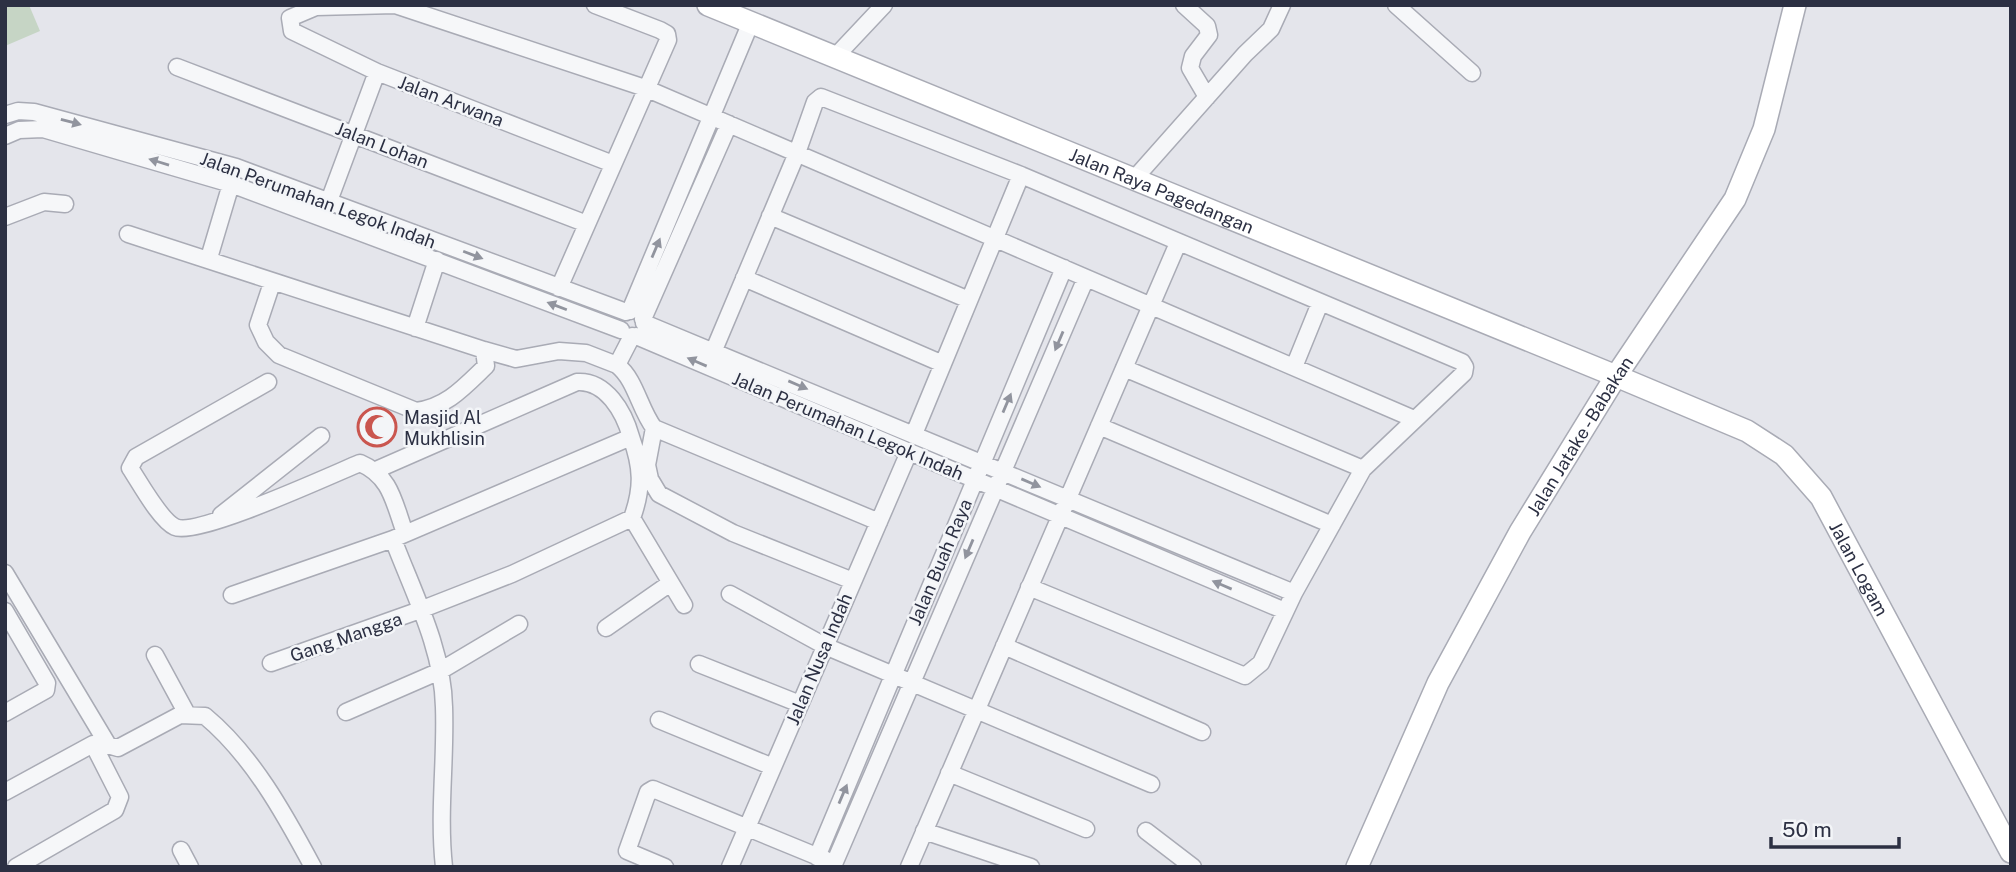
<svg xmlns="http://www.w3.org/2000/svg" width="2016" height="872" viewBox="0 0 2016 872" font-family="'Public Sans',sans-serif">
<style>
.green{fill:#c6d5c5}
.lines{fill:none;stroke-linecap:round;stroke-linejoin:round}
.street-casing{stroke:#a9abb5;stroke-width:19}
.secondary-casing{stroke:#a9abb5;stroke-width:24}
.street{stroke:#f6f7f9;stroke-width:16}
.secondary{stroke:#fff;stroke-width:21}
.oneway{fill:#91949e}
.labels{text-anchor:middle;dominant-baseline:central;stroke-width:5;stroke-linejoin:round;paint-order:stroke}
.street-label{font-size:18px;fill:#2c3043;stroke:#f3f5f8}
.poi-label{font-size:18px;fill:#2c3043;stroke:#f3f5f8;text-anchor:start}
</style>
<rect width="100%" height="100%" fill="#e4e5eb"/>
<!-- green -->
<path class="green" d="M5 5H29L40 31 5 46Z"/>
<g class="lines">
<defs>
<path id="street" d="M1184 5 1207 26 1209 35 1193 56 1190 68 1207 97
M1396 5 1472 73
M836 56 884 5
M177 67 587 224
M5 115 18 111 34 112 236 167 626 312
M5 136 19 130 43 129 231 184 621 330
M613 164 377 72 292 31 290 18 316 7 395 5 645 88 1414 419
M1135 178 1245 54 1271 29 1282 5
M326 209 377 72
M770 216 969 300
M5 217 44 202 65 204
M128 234 484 350 486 366C464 387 447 407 416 411L279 355 266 342 258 325 272 283
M209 258 231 184
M744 278 943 364
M559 288 668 40 667 34 660 30 595 5
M630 311 751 22
M643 319 729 124
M644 323 1294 593
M415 328 437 260
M632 336 617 365C636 380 639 408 654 428L879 522
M636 336 1285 611
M484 350 516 359 559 351 586 353 617 365
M714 350 797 153 815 102 821 97 1021 175 1462 362 1465 367 1464 373 1363 469 1294 593 1261 663 1245 676 1029 587
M1294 367 1320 303
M1124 368 1363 469
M268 382 136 457 130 468C140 483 160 520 175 527 197 537 331 475 360 463 391 476 394 503 405 533
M1099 426 1332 525
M654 428 647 465 650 479 659 494 733 533 853 581
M914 434 1021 175
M376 470 577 382C606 380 624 412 631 437
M221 515 321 436
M393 539C413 592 443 649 444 707 446 760 438 813 444 867
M5 573 108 745 118 748 180 715 205 716C252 755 284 813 313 867
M730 594 825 646 1151 784
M232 595 393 539 631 437C642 467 643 488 632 518L684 605
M5 611 47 683 46 690 5 713
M606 628 669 584
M1004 646 1202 732
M155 655 187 714
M271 663 420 610 512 574 632 518
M699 664 800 704
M346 712 440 671 519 624
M659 720 773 767
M949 773 1086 829
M5 792 93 744 120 797 115 810 16 867
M924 831 1031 867
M1146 831 1193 867
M181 850 190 867
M817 857 1064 268
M834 864 1086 278
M665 867 627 851 648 792 653 789 826 860
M730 867 909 452
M909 867 1178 243"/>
<g id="secondary">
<path id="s1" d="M708 5 1616 376 1747 431 1784 455 1821 497 2011 852"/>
<path id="s2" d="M1357 867 1438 683 1520 532 1616 376 1735 199 1764 129 1795 5"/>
</g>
</defs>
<!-- street casing -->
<use href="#street" class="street-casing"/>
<!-- secondary casing -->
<use href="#secondary" class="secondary-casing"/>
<!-- street -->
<use href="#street" class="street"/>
<!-- secondary -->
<use href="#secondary" class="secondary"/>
</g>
<!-- one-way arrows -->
<defs><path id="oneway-solid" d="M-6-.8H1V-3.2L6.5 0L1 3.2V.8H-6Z" transform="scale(1.75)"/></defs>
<g class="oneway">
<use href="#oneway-solid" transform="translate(71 122) rotate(15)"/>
<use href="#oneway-solid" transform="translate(159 162) rotate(-163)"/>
<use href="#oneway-solid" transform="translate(656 248) rotate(-67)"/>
<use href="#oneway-solid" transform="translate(473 255) rotate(21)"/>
<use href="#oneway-solid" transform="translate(557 306) rotate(-159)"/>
<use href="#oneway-solid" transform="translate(1059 341) rotate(113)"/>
<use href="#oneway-solid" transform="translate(697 362) rotate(-157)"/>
<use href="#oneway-solid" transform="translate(798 385) rotate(23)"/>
<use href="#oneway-solid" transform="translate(1007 403) rotate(-67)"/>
<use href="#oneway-solid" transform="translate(1031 483) rotate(23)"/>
<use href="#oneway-solid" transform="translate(969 549) rotate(113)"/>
<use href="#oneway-solid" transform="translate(1222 585) rotate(-157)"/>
<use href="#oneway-solid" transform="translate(843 794) rotate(-67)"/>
</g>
<!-- icons -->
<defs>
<symbol id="mosque-ring" viewBox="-11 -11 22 22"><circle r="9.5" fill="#f3f5f8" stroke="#ca564f" stroke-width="1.5"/><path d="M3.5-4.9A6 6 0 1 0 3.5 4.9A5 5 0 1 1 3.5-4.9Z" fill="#ca564f"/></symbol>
</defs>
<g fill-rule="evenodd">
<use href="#mosque-ring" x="355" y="405" width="44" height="44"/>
</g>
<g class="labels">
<!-- street labels -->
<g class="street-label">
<text transform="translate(451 101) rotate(21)">Jalan Arwana</text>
<text transform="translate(382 145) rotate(21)">Jalan Lohan</text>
<text stroke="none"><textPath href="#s1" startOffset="490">Jalan Raya Pagedangan</textPath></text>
<text transform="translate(318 200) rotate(20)">Jalan Perumahan Legok Indah</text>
<text transform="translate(848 426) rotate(23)">Jalan Perumahan Legok Indah</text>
<text stroke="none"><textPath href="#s2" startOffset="486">Jalan Jatake - Babakan</textPath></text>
<text transform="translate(940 562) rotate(-67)">Jalan Buah Raya</text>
<text stroke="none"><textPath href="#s1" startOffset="1304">Jalan Logam</textPath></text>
<text transform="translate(346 637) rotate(-19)">Gang Mangga</text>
<text transform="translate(819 659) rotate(-67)">Jalan Nusa Indah</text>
</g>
<!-- poi labels -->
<g class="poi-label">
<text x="404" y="417">Masjid Al<tspan x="404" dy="21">Mukhlisin</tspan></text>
</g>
</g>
<!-- border -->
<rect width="2016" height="872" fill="none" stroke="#2c3043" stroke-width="14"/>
<!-- scale -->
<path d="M1771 837v10h128v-10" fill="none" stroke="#2c3043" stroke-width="3.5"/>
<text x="1782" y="837" font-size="21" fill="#2c3043" stroke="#f3f5f8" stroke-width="5" paint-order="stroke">50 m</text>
</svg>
